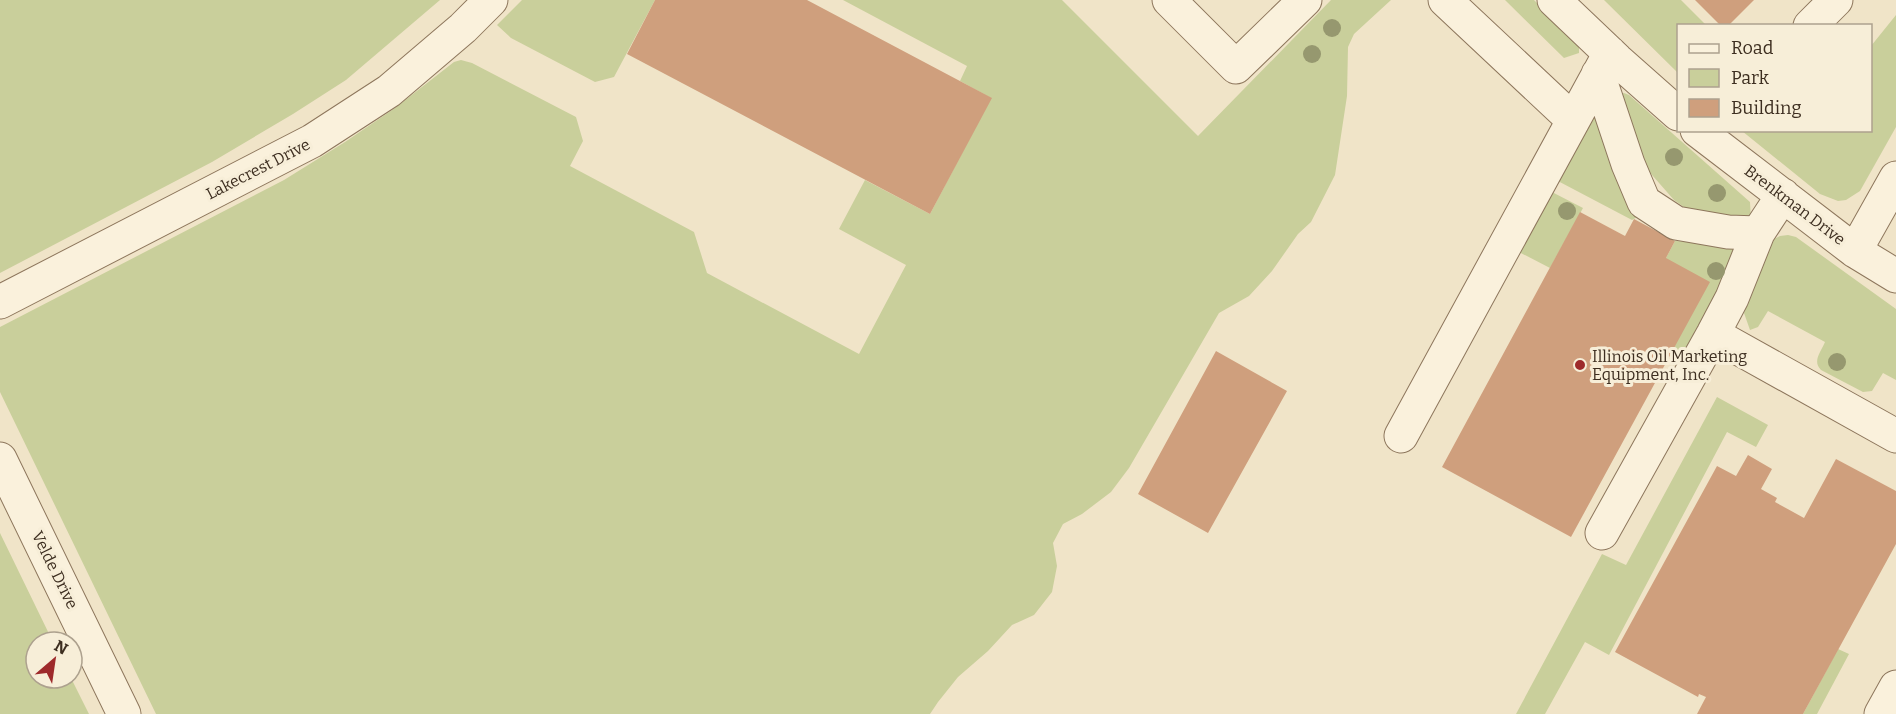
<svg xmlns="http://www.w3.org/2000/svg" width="1896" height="714" viewBox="0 0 1896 714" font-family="Bitter,serif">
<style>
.green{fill:#c9cf9b}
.building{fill:#cf9f7d}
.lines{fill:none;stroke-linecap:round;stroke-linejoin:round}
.minor-casing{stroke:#8d765c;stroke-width:35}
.minor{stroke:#faf1dc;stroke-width:33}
.tree{fill:#96986f}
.poi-dot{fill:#9e2a2b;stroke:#f7eed8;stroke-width:2}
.labels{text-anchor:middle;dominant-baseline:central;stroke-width:6;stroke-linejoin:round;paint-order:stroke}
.street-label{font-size:16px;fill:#3d2e20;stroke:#f7eed8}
.poi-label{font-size:16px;fill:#3d2e20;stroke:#f7eed8;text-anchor:start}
</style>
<rect width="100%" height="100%" fill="#f0e4c8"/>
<!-- green -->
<path class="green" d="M0 0H440L346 80 293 114 212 162 0 273Z
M522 0H655L614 77 595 82 511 38 497 25Z
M843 0H1062L1198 136 1331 0H1391L1354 34 1348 47 1347 96 1335 175 1311 222 1298 234 1272 271 1249 296 1219 313 1129 468 1111 492 1082 514 1063 524 1053 543 1057 566 1052 592 1034 615 1012 625 988 651 958 677 938 702 930 714H156L0 392V327L284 180 345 142 395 108 454 62 461 60 472 63 576 117 583 141 570 166 694 232 707 273 859 354 906 265 839 229 865 180 930 214 991 98 960 81 967 66Z
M1505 0H1534L1579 45V53L1564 58Z
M1604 0H1681L1706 25 1678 26V73Z
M1896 15V127L1860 191 1846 200 1838 201 1820 194 1742 131 1870 130 1871 46Z
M1624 93 1629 95 1750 202 1751 220 1691 212 1674 200 1645 167 1620 94Z
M1599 103 1637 217 1632 220 1556 180Z
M1550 191 1583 208 1550 268 1517 251Z
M1788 235 1796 237 1896 309V380L1883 373 1872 391 1863 392 1821 370C1812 361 1821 352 1825 342L1768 311 1758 327 1750 330 1744 313 1749 291 1772 240 1780 236Z
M1748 239 1683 356 1672 350 1666 258 1675 241 1716 243Z
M1717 397 1768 425 1756 447 1727 432 1609 655 1585 642 1545 714H1516L1602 554 1626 565Z
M0 533 53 642H36V678H71L89 714H0Z
M1838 649 1849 654 1817 714H1803Z"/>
<!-- building -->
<path class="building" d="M655 0H807L992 98 930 214 627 54Z
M1695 0H1754L1728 26H1721Z
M1580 212 1625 236 1634 219 1675 241 1666 258 1710 282 1571 537 1442 467Z
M1216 351 1287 391 1208 533 1138 494Z
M1748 455 1772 469 1761 489 1777 498 1775 502 1804 518 1836 459 1896 491V544L1803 714H1697L1706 697 1699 694 1698 697 1615 652 1717 466 1736 476Z"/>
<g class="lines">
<defs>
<path id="minor" d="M1169 0 1236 67 1305 0
M1445 0 1573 120
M1554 0 1617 60 1678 114
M1810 26 1836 0
M1598 74 1628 164 1644 202 1676 223 1728 232 1758 233 1783 195
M1697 130 1855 251 1896 276
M1855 251 1896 178
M0 302 312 141 389 91 463 28 491 0
M1713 334 1896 436
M1401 436 1610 53
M0 459 124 714
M1602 533 1713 334 1732 298 1758 233
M1881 714 1896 687"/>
</defs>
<!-- minor casing -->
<use href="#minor" class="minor-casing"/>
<!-- minor -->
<use href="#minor" class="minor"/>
</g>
<!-- trees -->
<g class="tree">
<circle cx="1332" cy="28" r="9"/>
<circle cx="1312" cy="54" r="9"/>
<circle cx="1674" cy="157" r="9"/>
<circle cx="1717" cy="193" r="9"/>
<circle cx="1567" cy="211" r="9"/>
<circle cx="1716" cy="271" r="9"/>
<circle cx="1837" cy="362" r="9"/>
</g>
<!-- markers -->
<circle class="poi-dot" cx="1580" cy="365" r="6"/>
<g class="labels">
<!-- street labels -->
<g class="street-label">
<text transform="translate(258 169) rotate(-27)">Lakecrest Drive</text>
<text transform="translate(1795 205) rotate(37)">Brenkman Drive</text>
<text transform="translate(55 570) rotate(64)">Velde Drive</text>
</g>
<!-- poi labels -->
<g class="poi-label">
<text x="1592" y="356">Illinois Oil Marketing<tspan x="1592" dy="18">Equipment, Inc.</tspan></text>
</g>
</g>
<!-- legend -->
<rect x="1677" y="24" width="195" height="108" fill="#f7eed8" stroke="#ada18e" stroke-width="1.5"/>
<rect x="1689" y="44" width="30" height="9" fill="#faf1dc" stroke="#ada18e" stroke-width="1.5"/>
<text x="1731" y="54" font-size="18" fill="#3d2e20">Road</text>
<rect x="1689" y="69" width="30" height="18" fill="#c9cf9b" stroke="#ada18e" stroke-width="1.5"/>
<text x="1731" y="84" font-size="18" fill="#3d2e20">Park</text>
<rect x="1689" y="99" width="30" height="18" fill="#cf9f7d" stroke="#ada18e" stroke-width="1.5"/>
<text x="1731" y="114" font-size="18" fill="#3d2e20">Building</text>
<!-- north arrow -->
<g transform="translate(54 660) rotate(29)"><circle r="28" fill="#f7eed8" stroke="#ada18e" stroke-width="1.5"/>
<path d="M0-4.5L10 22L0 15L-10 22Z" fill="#9e2a2b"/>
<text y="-9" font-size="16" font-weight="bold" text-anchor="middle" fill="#3d2e20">N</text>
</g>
</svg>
